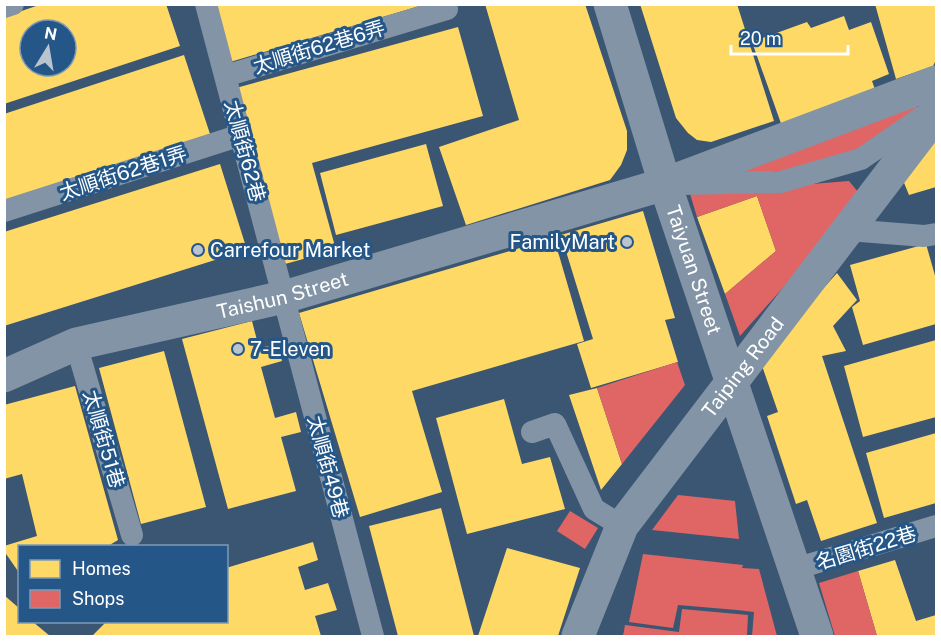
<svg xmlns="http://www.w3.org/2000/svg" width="941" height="641" viewBox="0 0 941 641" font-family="'Public Sans','Noto Sans TC',sans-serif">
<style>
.homes{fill:#ffd966;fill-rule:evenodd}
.shops{fill:#e06666}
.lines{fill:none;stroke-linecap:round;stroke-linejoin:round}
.service{stroke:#8294a6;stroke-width:22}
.minor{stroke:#8294a6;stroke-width:33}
.tertiary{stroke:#8294a6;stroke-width:33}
.poi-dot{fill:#bac4ce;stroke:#245788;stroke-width:2}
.labels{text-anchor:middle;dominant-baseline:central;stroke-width:6;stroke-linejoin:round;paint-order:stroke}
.street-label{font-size:20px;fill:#fff;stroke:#245788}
.poi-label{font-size:20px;fill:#fff;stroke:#245788;text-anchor:start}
</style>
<rect width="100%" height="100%" fill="#3b5672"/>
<!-- homes -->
<path class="homes" d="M42 4H166L180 46 4 104V17ZM30 30H66V66H30Z
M213 4H423V5L230 62Z
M485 4H585L627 131V150L621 165 610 180 466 225 439 147 519 120Z
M640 4H737L774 121 711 142 697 140 688 133 676 118Z
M875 4H936V60L933 66 896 79Z
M844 16 849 30 871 22 889 74 872 81 877 95 783 129 752 42 807 22 811 28Z
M458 27 483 116 312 163 336 250 285 264 236 88Z
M184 55 210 134 4 201V114Z
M936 130V187L909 195 900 173Z
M426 144 443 206 336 235 320 173Z
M220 164 247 250 4 326V232Z
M757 196 776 251 725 294 697 217Z
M643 211 675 318 665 320 678 362 591 388 577 344 593 339 561 235Z
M554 238 584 341 412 391 442 492 360 517 299 313Z
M926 244 936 279V324L863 345 852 307 860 301 850 265Z
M837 273 857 300 833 326 846 351 822 356 877 523 821 541 807 500 796 504 767 416 778 412 760 360Z
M252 321 259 348 277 344 282 361 261 367 275 418 296 412 301 432 281 437 296 491 228 509 182 339Z
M936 340V417L863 437 844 366Z
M164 351 206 507 141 524 99 368Z
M75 386 118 540 108 546H20V574L4 551V546L37 536 22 474 4 479V405Z
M597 388 622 464 601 490 569 395Z
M504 399 522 464 550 457 565 509 467 534 436 418Z
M936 433V503L884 518 866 453Z
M441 508 474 636H398L369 526Z
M313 542 318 560 298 567 305 590 328 583 337 610 315 616 321 636H92L106 622H226V568Z
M507 548 580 568 558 636H478Z
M895 560 916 621 936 615V636H877L858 571Z
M4 595 20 609V622H33L50 636H4Z"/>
<!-- shops -->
<path class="shops" d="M914 98 918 109 859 151 799 169 742 175 741 165Z
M849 181 863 198 740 336 725 294 776 251 757 196 697 217 690 194Z
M677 362 685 385 622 464 597 388Z
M678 495 735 501 739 539 652 530Z
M570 511 598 528 585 549 557 531Z
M643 554 743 565 742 568 759 569 777 636H752L754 612 737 610 678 605 673 628 629 622Z
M858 571 877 636H835L819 583Z
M682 609 748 615 747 636H623L625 625 679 632Z"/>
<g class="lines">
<!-- service -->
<path class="service" d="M206 4 373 636
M4 7 13 4
M225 76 447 9
M682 184 781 182 861 159 928 113
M4 211 241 135
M848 230 924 236 936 234
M76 344 132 535
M532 432 555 424 594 509 622 526
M795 569 936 526"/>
<!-- minor -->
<g class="minor">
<path id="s1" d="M610 4 665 184 817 636"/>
<path id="s2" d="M4 376 76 344 284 297 665 184 936 82"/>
</g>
<!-- tertiary -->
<path class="tertiary" id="s3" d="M578 636 622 526 936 114"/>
</g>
<!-- markers -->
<g class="poi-dot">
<circle cx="627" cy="242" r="6"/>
<circle cx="198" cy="250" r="6"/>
<circle cx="238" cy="349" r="6"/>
</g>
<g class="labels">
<!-- street labels -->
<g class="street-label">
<text transform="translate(319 47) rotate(-17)">太順街62巷6弄</text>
<text transform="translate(245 151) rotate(75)">太順街62巷</text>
<text transform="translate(123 173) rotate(-18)">太順街62巷1弄</text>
<text stroke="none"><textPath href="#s1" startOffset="279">Taiyuan Street</textPath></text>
<text stroke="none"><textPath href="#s2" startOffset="291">Taishun Street</textPath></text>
<text stroke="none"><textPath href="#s3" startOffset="318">Taiping Road</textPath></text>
<text transform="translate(104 439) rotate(74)">太順街51巷</text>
<text transform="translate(328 467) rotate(75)">太順街49巷</text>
<text transform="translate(866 548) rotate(-17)">名園街22巷</text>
</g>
<!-- poi labels -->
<g class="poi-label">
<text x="615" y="242" text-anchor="end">FamilyMart</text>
<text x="210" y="250">Carrefour Market</text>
<text x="250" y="349">7-Eleven</text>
</g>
</g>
<!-- border -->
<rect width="941" height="641" fill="none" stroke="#ffffff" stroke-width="12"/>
<!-- legend -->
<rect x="18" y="545" width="210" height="78" fill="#245788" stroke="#7c9ab8" stroke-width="1.5"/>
<rect x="30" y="560" width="30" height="18" fill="#ffd966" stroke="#7c9ab8" stroke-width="1.5"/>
<text x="72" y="575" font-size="18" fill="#ffffff">Homes</text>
<rect x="30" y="590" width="30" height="18" fill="#e06666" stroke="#7c9ab8" stroke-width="1.5"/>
<text x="72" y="605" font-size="18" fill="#ffffff">Shops</text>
<!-- north arrow -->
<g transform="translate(48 48) rotate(11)"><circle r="28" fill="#245788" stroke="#7c9ab8" stroke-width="1.5"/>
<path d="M0-4.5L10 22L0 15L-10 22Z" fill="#bac4ce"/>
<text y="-9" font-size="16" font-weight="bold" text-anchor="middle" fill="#ffffff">N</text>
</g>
<!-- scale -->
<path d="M731 45v9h117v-9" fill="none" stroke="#ffffff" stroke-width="3"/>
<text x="740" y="45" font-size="18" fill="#ffffff" stroke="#245788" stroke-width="4.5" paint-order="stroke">20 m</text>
</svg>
